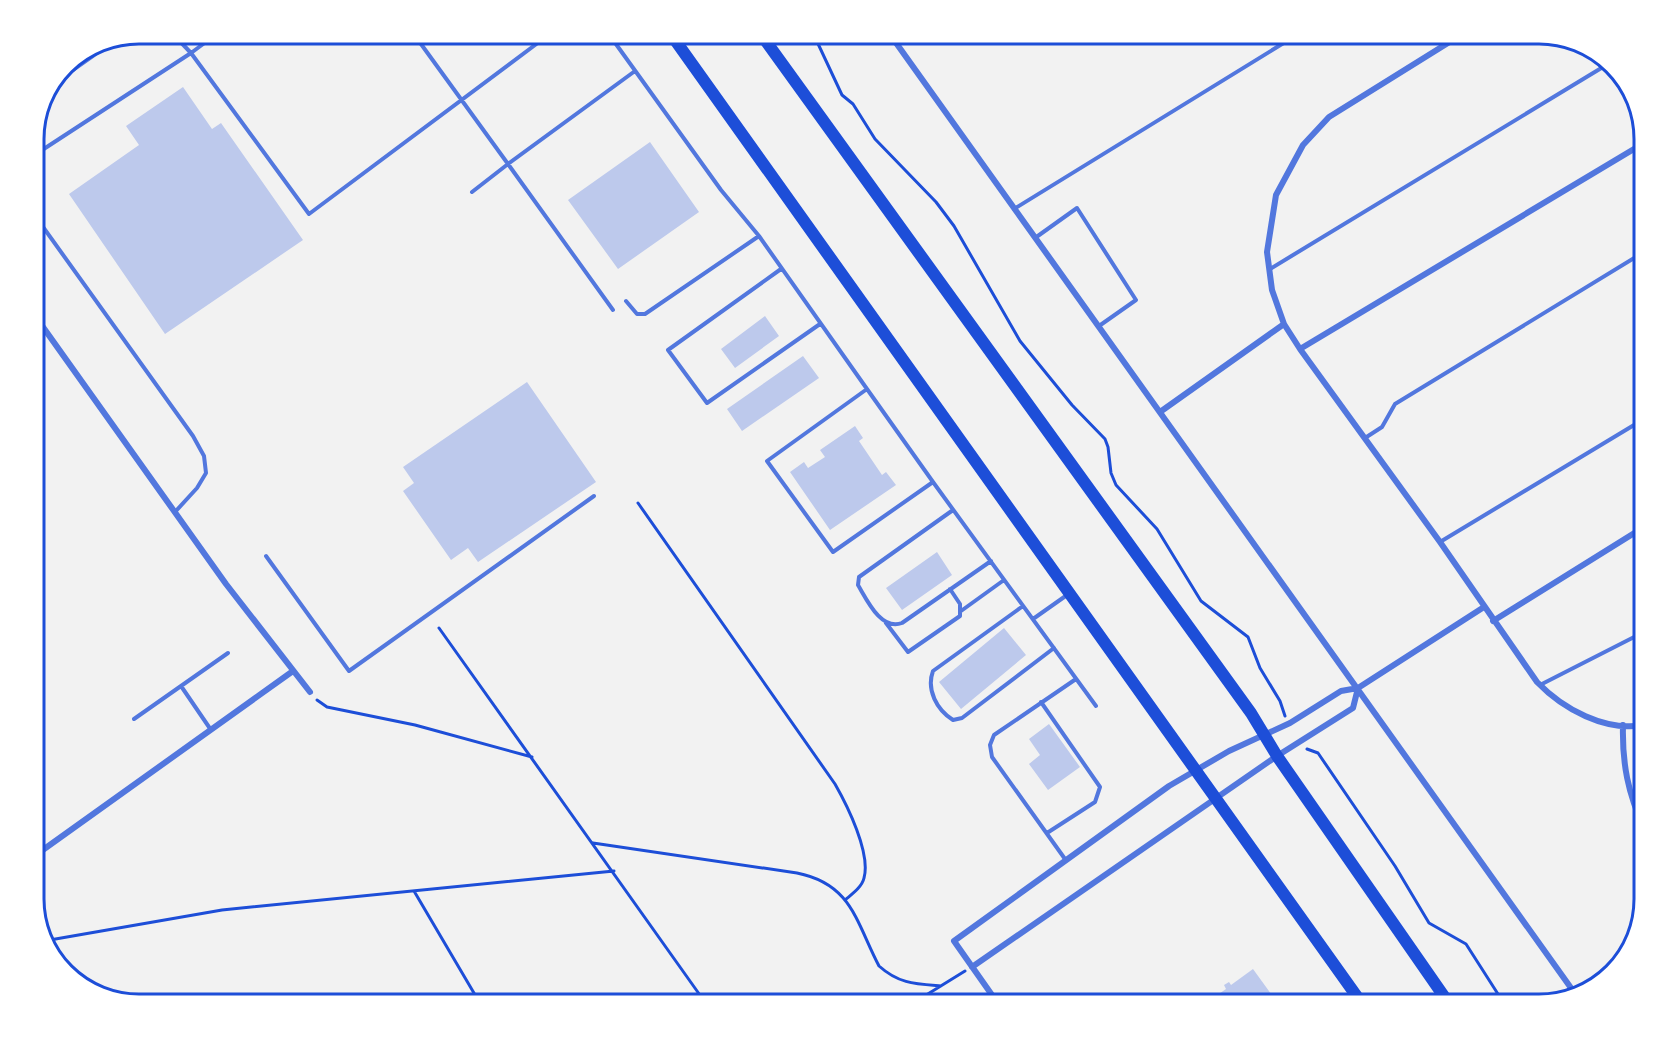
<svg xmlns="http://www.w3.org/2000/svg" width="1677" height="1038" viewBox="0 0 1677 1038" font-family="'DejaVu Sans',sans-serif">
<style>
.building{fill:#bdc9ec}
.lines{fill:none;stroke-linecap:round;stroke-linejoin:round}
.path{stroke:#1d4ed8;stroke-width:3}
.service{stroke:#5277de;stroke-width:4}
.minor{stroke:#5277de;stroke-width:6}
.primary{stroke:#1d4ed8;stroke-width:12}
.rim{fill:none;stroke:#1d4ed8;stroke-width:3}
</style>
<rect width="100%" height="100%" fill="#f2f2f2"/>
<!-- building -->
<path class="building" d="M183 87 212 129 221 123 303 240 165 334 69 194 139 145 126 126Z
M650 142 699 212 618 269 568 200Z
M765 316 779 336 735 368 721 349Z
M803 356 819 378 742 431 727 409Z
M527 382 596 482 478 562 468 548 451 560 403 491 414 483 403 467Z
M855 426 863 438 859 441 882 475 886 472 896 485 830 530 790 472 804 462 808 468 825 457 820 450Z
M937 552 952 575 902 610 886 588Z
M1004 628 1026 655 961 709 939 682Z
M1049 724 1080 767 1048 790 1029 764 1040 755 1029 739Z
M1253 969 1279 1005H1203L1226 989 1224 985 1229 982 1231 985Z"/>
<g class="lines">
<!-- path -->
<path class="path" d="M813 33 842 95 853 104 875 139 936 202 954 226 1020 341 1072 405 1105 439 1108 447 1111 473 1116 485 1157 529 1201 601 1248 637 1260 668 1280 701 1285 716
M638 503 835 784C847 805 871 853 864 878 862 887 852 894 845 900
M439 628 707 1005
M317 700 327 707 415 725 532 757
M1307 749 1318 753 1395 866 1429 923 1466 944 1505 1005
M593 843 797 873C852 884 856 922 879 966 899 984 916 984 941 986
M414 891 481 1005
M44 941 222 910 614 871
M910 1005 965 971"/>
<!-- service -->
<path class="service" d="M218 33 191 53 309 214 551 33
M413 33 508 164 635 71
M608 33 721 190 759 236 645 314H637L626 301
M33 156 191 53 172 33
M472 192 508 164 613 310
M1014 209 1300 33
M33 213 193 436 204 456 206 473 197 488 175 512
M759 236 867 389 767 461 833 552 933 482 867 389
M1035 238 1077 208 1136 300 1099 326
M781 269 668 350 707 403 820 324
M1270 269 1608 64
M1365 438 1382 427 1395 404 1644 252
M933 482 1096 706
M953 510 859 577 858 585C867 600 881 631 902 623L991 561
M1440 542 1644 419
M266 556 349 671 594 496
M1023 606 933 671C926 690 937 710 953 720L962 718 1054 648
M961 611 1004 580
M1033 619 1067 595
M886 623 908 652 960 616V604L950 589
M1540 685 1644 632
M181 686 228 653
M1041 702 1100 787 1095 802 1047 833
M134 719 181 686 211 730
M1065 859 992 757 990 745 994 735 1076 679"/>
<!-- minor -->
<path class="minor" d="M889 33 1576 995
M1464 33 1329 117 1303 145 1276 195 1267 252 1272 290 1284 324 1300 349 1440 542 1537 682C1563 709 1605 732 1644 725
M57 80 118 37
M33 313 226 584 310 692
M1300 349 1644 143
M1160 412 1284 324
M1493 621 1644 527
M1623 725C1622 763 1628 794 1644 828
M33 857 293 671
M972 967 1277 756 1353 708 1358 688
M999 1005 954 941 1169 786 1229 751 1290 723 1341 691 1358 688 1484 607"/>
<!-- primary -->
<path class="primary" d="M670 33 1363 1005
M760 33 1251 713 1277 756 1450 1005"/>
</g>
<!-- crop -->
<path d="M0 0H1677V1038H0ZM139 44H1539A95 95 0 0 1 1634 139V899A95 95 0 0 1 1539 994H139A95 95 0 0 1 44 899V139A95 95 0 0 1 139 44Z" fill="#fff" fill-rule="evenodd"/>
<path class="rim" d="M139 44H1539A95 95 0 0 1 1634 139V899A95 95 0 0 1 1539 994H139A95 95 0 0 1 44 899V139A95 95 0 0 1 139 44Z"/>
</svg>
